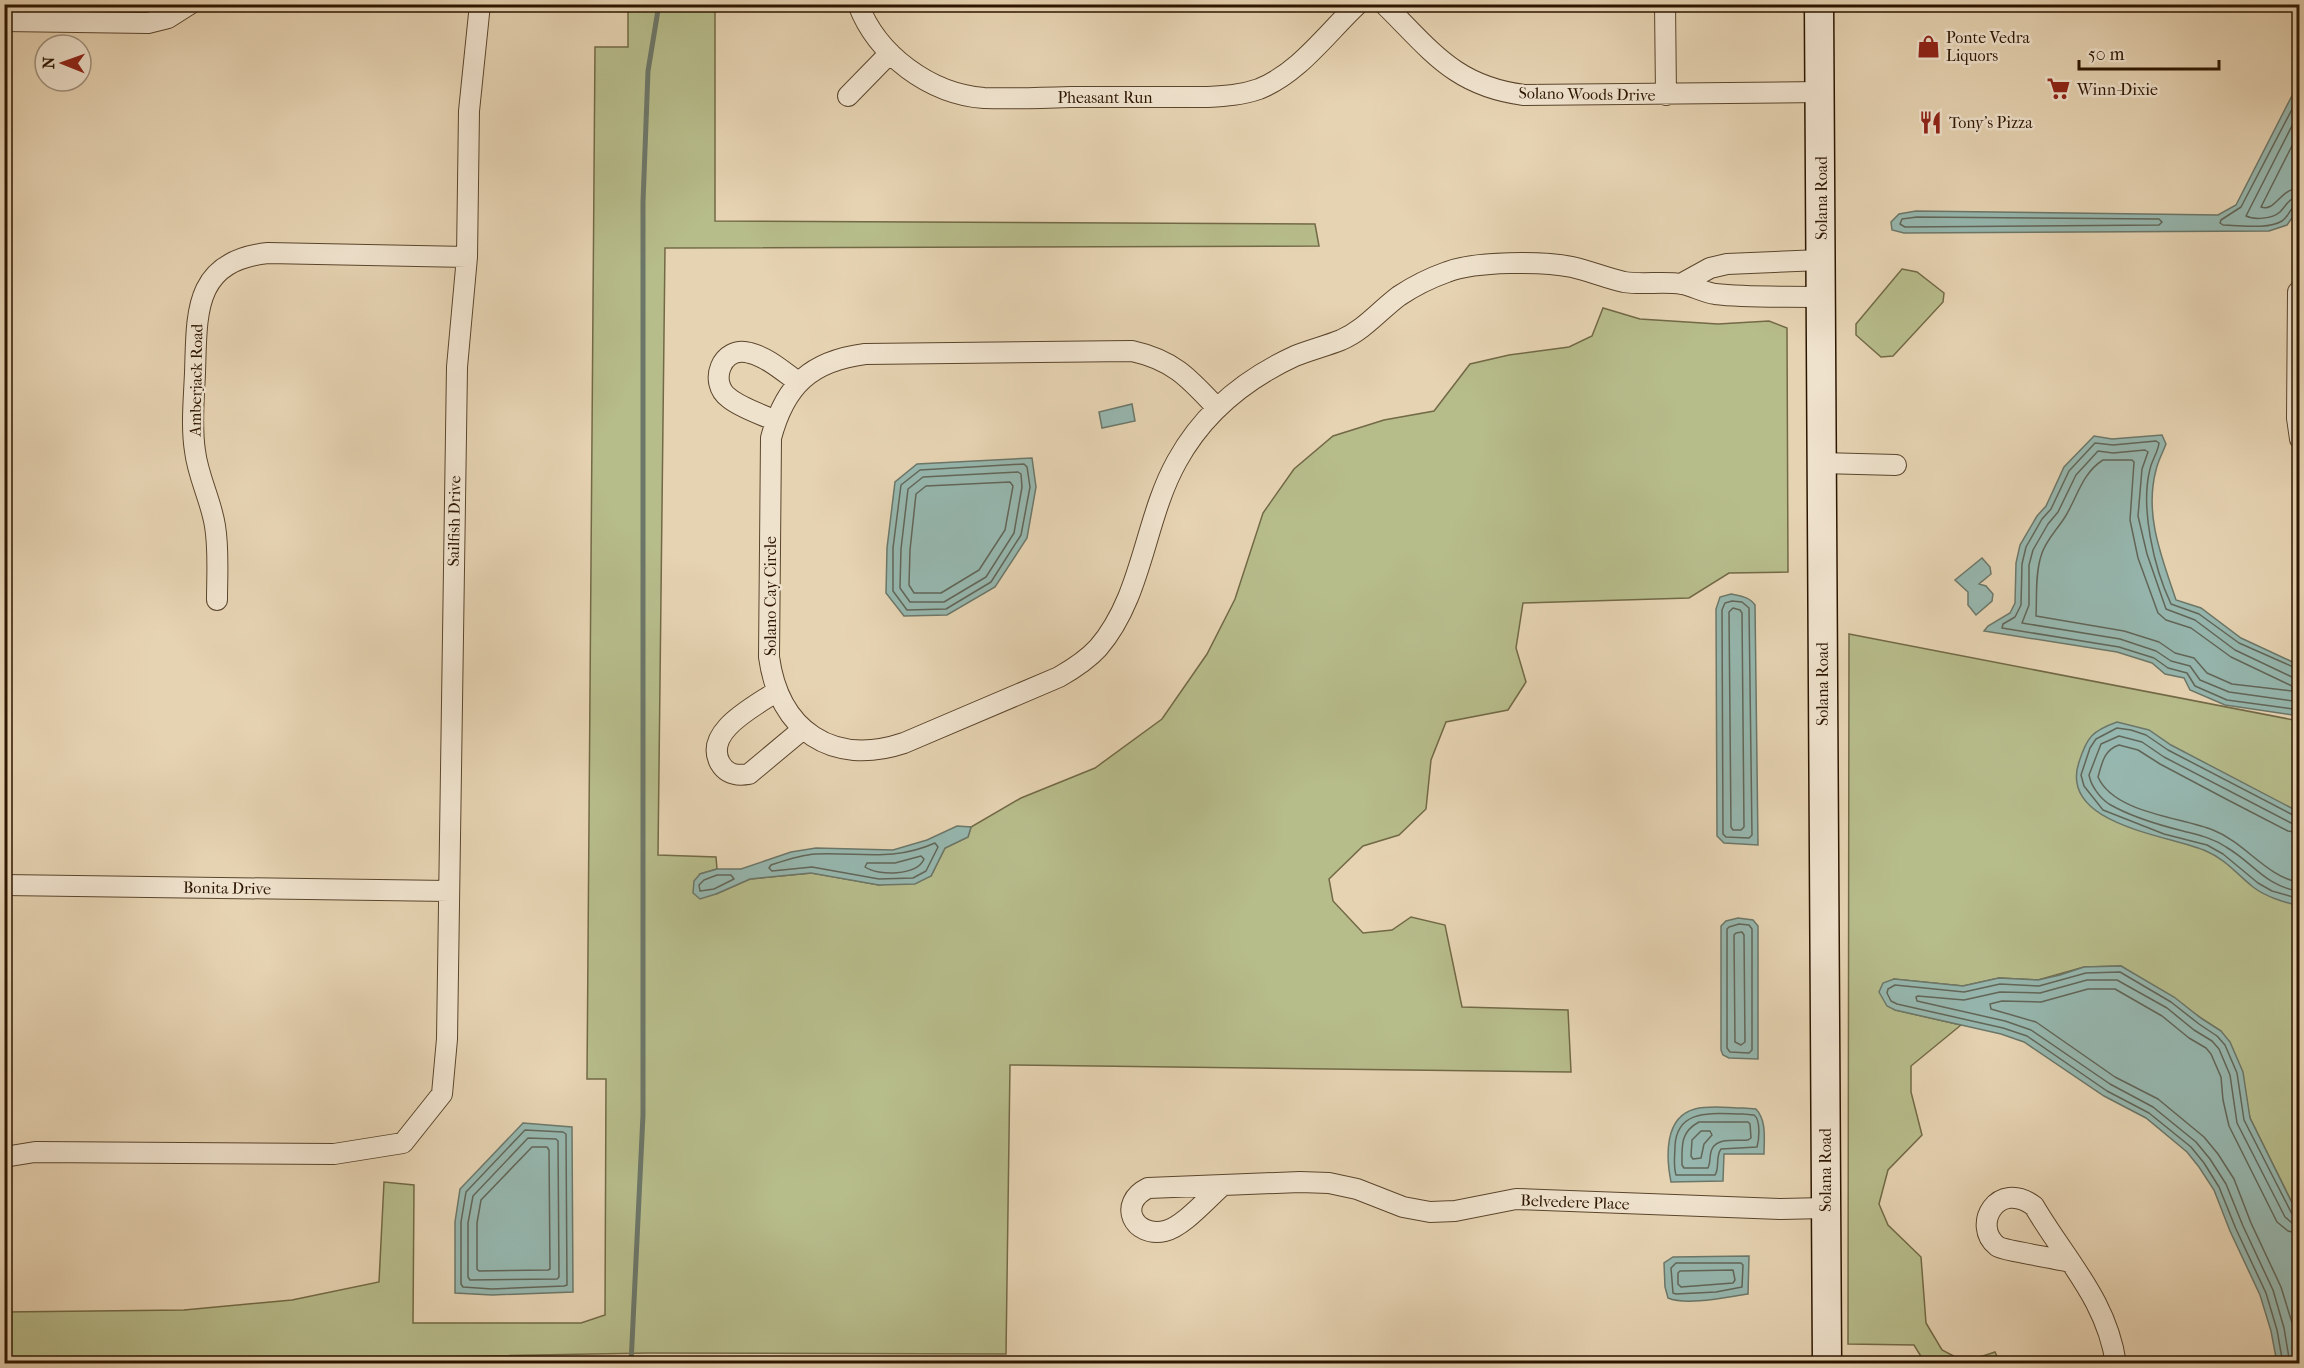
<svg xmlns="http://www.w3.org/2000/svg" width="2304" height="1368" viewBox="0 0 2304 1368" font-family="'IM FELL French Canon',serif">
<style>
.green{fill:#b7bc8b;stroke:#726946;stroke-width:1.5}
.water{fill:#96b7af;stroke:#6c7769;stroke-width:1.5}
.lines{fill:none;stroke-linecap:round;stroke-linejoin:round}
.shore{stroke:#626658;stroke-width:1.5}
.stream{stroke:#6c7769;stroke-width:5}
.street-casing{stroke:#5b452c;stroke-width:22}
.secondary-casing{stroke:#2d1600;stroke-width:31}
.street{stroke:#efe2cd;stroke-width:20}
.secondary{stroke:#efe2cd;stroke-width:28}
.labels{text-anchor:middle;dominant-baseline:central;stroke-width:5;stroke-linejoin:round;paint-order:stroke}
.poi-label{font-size:16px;fill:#2d1600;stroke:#efe2cd;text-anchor:start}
.street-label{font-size:16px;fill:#2d1600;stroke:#efe2cd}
</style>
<rect width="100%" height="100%" fill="#e6d3b2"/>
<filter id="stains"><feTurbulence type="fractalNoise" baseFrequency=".00333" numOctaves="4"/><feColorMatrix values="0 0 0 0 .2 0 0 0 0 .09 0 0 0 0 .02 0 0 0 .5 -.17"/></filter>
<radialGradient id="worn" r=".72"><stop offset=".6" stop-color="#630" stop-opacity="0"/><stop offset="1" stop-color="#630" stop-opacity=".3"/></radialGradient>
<!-- green -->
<path class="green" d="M628 5H715V221L1315 224 1319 246 665 248 658 855 716 857 717 869 700 874 716 894 750 879 812 873 879 885 931 876 945 848 968 837 971 827 1021 798 1095 768 1162 719 1207 654 1235 599 1263 513 1294 469 1333 436 1384 420 1434 411 1470 364 1509 355 1569 347 1592 336 1603 308 1640 319 1718 324 1769 321 1787 328 1788 572 1729 573 1689 598 1523 603 1516 648 1526 682 1508 710 1446 722 1431 760 1426 809 1399 835 1363 846 1329 879 1333 901 1363 933 1392 930 1411 917 1445 925 1462 1007 1568 1010 1571 1072 1010 1065 1006 1354 648 1353 359 1358H5L4 1312 184 1310 292 1300 379 1282 384 1182 414 1185 413 1323H581L605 1315 606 1079H587L595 47H628Z
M1902 269 1917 272 1944 293 1943 302 1893 356 1881 357 1856 335V324Z
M1849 634 2299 721V1217L2250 1118 2245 1097 2221 1031 2121 966 2084 967 2038 980 1999 978 1963 986 1894 979 1895 1010 1961 1025 1911 1066V1092L1922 1135 1888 1170 1879 1204 1888 1225 1921 1257 1926 1323 1942 1350 1965 1362 1995 1352 2000 1363H1925L1914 1345 1848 1344Z"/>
<!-- water -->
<path class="water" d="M2299 82V208L2287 225 2269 231 1904 233 1892 230 1891 222 1899 214 1916 211 2218 215 2236 205Z
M1132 404 1135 421 1102 428 1099 412Z
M2162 435 2166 444C2163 452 2158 461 2156 470 2144 515 2162 558 2176 600L2201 608 2241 638 2299 665V716L2225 705 2190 690 2184 678 2165 674 2152 663 2117 652 1984 631 1988 626 2010 613 2015 603 2016 563 2020 545 2037 516 2046 506 2064 467 2094 436 2112 439Z
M1032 458 1036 487 1027 538 995 587 947 615 904 616 886 593 887 548 895 482 917 464Z
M1982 558 1990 567 1991 574 1979 584 1986 586 1993 594 1992 601 1976 615 1968 605V592L1955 580Z
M1731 594C1740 596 1750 597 1755 605L1758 845 1724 843 1717 836 1716 609 1720 597Z
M2117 722 2149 730 2171 745 2299 812V906C2284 902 2266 897 2253 887 2237 874 2225 859 2206 851 2169 835 2058 825 2079 762 2087 737 2092 731 2117 722Z
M957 826 971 827 968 837 945 848 931 876 915 884 879 885 811 873 750 879 716 894 700 899 693 893 694 881 700 874 717 869H741L791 852 816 848 893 850 927 840Z
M1738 918 1753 920 1758 926V1059L1729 1058 1723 1055 1721 1050V926L1726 921Z
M2121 966 2174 997 2202 1019 2221 1031 2230 1042 2243 1072 2250 1118 2299 1217V1363H2277L2271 1331 2260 1295 2230 1231 2214 1190 2199 1167 2187 1152 2146 1118 2104 1096 2024 1042 2001 1034 1895 1010 1887 1006 1879 992 1883 983 1894 979 1963 986 1999 978 2038 980 2060 975 2084 967Z
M1743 1108 1756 1109C1767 1121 1764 1139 1764 1154H1724L1723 1181 1671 1182C1666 1157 1664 1117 1695 1109 1710 1105 1728 1108 1743 1108Z
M523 1123 572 1127 573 1292 492 1295 455 1293V1222L460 1189Z
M1749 1256 1748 1294C1727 1297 1687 1306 1668 1298L1665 1287 1664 1263 1673 1257Z"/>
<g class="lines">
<!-- shore -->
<path class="shore" d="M2300 94 2241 207 2221 220 2220 223 2223 225C2240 225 2267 230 2282 221 2290 216 2289 206 2300 205
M2300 110 2246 216C2254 220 2272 219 2280 212 2287 205 2288 198 2300 197
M2300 130 2261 207C2276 212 2279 189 2300 188
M1917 217 2159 219 2162 222 2159 225 1905 227 1900 224 1902 219Z
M2103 460H2132L2134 462 2130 520 2138 558 2158 613 2166 620 2191 628 2231 657 2292 686V691L2232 684 2207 673 2194 658 2175 653 2159 642 2124 631 2036 616C2037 597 2035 575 2041 556 2045 541 2057 530 2065 517 2077 498 2082 473 2103 460Z
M1024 464 1027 467 1030 487 1021 535 991 582 946 609 907 610 893 591V548L901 485 920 470Z
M1018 472 1021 474 1022 487 1014 533 986 577 944 602H910L900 588 901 549 908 489 923 477Z
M1010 482 1013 486 1005 530 979 570 941 593H914L909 585 910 550 916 494 926 486Z
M1732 601 1742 602 1749 608 1752 835 1749 838 1726 837 1723 834 1722 610 1725 603Z
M1733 608 1740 610 1742 613 1744 827 1741 830H1733L1731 827 1729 612Z
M2300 670 2239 643 2199 614 2171 604C2154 568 2140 508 2150 469 2152 460 2158 452 2159 443L2156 441 2113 445 2095 443 2069 471 2051 509 2042 519 2026 547 2022 564 2021 605 2015 617 2003 624 2002 628 2119 647 2154 658 2168 668 2187 673 2195 686 2227 700 2300 710
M2300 678 2292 677 2235 650 2195 620 2166 609 2147 554 2138 516 2142 469 2148 452 2145 450 2113 453 2098 451 2076 475 2058 512 2048 524 2033 550 2029 565V605L2022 623 2120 639 2156 651 2171 661 2190 666 2200 680 2229 692 2300 702
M2300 816H2295L2168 750 2146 735 2131 730 2117 728 2096 739 2090 748 2081 775 2084 786 2103 810 2164 834 2207 845 2223 854 2258 883 2272 891 2300 899
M2300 824 2291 823 2164 757 2142 742 2119 736 2101 744 2089 775C2091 786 2100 798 2109 804 2131 817 2159 825 2183 831 2198 835 2213 838 2226 847 2255 864 2262 884 2300 892
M2300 833 2288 831 2226 799 2160 764 2138 750 2119 745C2104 750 2102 763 2098 777 2114 813 2180 817 2213 830 2246 843 2264 875 2300 883
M935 843 938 847 926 871 913 878 879 879 812 867 772 871 769 868 771 865C786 860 800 855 816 854 860 852 892 862 935 843Z
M921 856 924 859C917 876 878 876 865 867L867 863H895Z
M717 875H731L734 879 714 889 700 891 699 885 704 880Z
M1739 924 1749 925 1752 929V1050L1749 1053 1730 1052 1727 1048V929L1729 927Z
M1742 932 1744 935 1745 1042 1741 1045 1735 1042 1734 935 1736 933Z
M1743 1114C1744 1114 1753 1115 1754 1115 1761 1120 1759 1140 1757 1147L1721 1149C1715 1157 1720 1168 1715 1175H1676C1673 1165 1675 1156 1675 1146 1677 1107 1715 1114 1743 1114Z
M1699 1122H1748L1750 1124 1751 1138 1748 1140C1737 1141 1718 1137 1712 1149 1709 1155 1711 1162 1708 1168H1684L1682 1165C1682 1146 1680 1132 1699 1122Z
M525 1130 563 1132 566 1134 567 1285 564 1286 492 1289 463 1287 461 1284V1222L466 1192Z
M1701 1131H1710L1712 1135 1704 1144 1701 1158 1693 1159 1691 1156 1692 1140Z
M528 1138 556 1139 558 1141 559 1277 557 1279 470 1280 468 1277V1223L473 1196Z
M532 1147H547L549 1150 550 1269 548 1270 479 1271 477 1269V1223L481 1200Z
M1676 1263H1741L1743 1265 1742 1287 1716 1292 1676 1294 1673 1293 1671 1268Z
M1733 1270 1735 1280 1733 1283 1681 1287 1678 1284V1273L1680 1271Z
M2283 1364 2277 1330 2266 1293 2236 1229 2219 1187 2204 1163 2191 1147 2149 1113 2107 1091 2027 1036 2003 1028 1897 1004 1891 1001 1887 993 1888 989 1895 985 1964 992 2000 984 2039 986 2086 973 2120 972 2171 1002 2199 1024 2217 1036 2225 1045 2237 1073 2244 1120 2292 1214 2300 1217
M2290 1364 2284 1328 2273 1290 2243 1226 2226 1184 2210 1159 2196 1142 2153 1107 2110 1084 2031 1030 2005 1021 1917 1001 1916 997 1918 996 1964 1000 2000 992 2040 993 2087 980H2117L2167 1008 2194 1030 2212 1041 2219 1049 2230 1075 2237 1123 2285 1217 2292 1223 2300 1225
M2299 1364 2293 1326 2281 1287 2251 1223 2234 1179 2218 1154 2204 1137 2158 1099 2115 1077 2036 1022 1991 1009 1990 1004 2002 1001 2041 1002 2088 989H2115L2162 1016 2189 1038 2206 1048 2211 1054 2221 1077 2223 1100 2229 1126 2277 1222 2288 1231 2300 1234"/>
<!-- stream -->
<path class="stream" d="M631 1364 643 1115V202L648 71 659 4"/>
<defs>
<path id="street" d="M858 4C877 55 930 94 984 98 1013 99 1042 98 1071 97 1116 97 1162 97 1208 97 1225 96 1242 95 1259 89 1299 73 1327 33 1358 4
M1384 4C1431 50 1454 86 1524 95L1821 92
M1665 4 1666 95
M4 21 148 23 168 18 190 4
M848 96 890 53
M1681 284 1710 268 1727 264 1821 260
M2298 292 2297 418 2300 439
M1216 407C1189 378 1173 360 1132 351L865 354C811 361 785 385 771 438L769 657C779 730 832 767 904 743L1059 677C1073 669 1087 660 1098 648 1143 596 1144 520 1177 461 1204 412 1245 379 1295 356 1310 350 1326 346 1341 340 1364 330 1379 311 1399 296 1414 286 1430 278 1447 272 1476 261 1542 261 1572 267 1590 271 1606 278 1624 282 1643 285 1663 281 1682 284 1693 286 1703 292 1715 294 1749 298 1787 296 1822 297
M776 421C761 414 741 408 729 398 708 383 721 345 750 353 767 357 784 372 798 382
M1821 463 1896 465
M217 600C217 576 219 550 215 526 211 500 198 477 195 451 191 426 194 398 195 373 197 313 193 261 268 253L467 257
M777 691C756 706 703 731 720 763 727 775 737 776 749 774L803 729
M4 885 449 891
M4 1157 35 1152 334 1154 403 1143 442 1094 447 1039 457 367 467 257 469 111 480 4
M1223 1185 1300 1182 1329 1183 1357 1189 1403 1207 1430 1212 1455 1211 1516 1199 1781 1209 1825 1208
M1223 1185C1208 1198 1183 1227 1165 1231 1133 1238 1117 1203 1148 1188Z
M2070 1262C2056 1258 2004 1251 1997 1246 1971 1225 1998 1179 2034 1206 2065 1259 2107 1300 2116 1364"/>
<path id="secondary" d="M1819 4 1827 1364"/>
</defs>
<!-- street casing -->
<use href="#street" class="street-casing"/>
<!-- secondary casing -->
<use href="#secondary" class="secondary-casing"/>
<!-- street -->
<use href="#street" class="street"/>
<!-- secondary -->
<use href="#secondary" class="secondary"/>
</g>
<!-- icons -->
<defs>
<symbol id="shop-bare" viewBox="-9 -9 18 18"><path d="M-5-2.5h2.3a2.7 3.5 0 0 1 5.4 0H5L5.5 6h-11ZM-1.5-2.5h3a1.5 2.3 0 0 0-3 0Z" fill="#8f2418" stroke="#efe2cd" stroke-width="2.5" paint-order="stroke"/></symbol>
<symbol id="supermarket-bare" viewBox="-9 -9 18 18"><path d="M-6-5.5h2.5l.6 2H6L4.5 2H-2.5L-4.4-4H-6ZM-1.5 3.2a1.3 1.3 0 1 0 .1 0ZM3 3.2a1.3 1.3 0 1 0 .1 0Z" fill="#8f2418" stroke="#efe2cd" stroke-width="2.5" paint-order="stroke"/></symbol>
<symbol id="restaurant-bare" viewBox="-9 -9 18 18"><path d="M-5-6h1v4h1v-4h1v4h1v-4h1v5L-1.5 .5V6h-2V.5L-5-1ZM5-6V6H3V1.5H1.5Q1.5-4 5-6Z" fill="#8f2418" stroke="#efe2cd" stroke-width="2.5" paint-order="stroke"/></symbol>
</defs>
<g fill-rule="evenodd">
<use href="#shop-bare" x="1912" y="30" width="33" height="33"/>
<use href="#supermarket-bare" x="2042" y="72" width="33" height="33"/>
<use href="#restaurant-bare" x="1914" y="106" width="33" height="33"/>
</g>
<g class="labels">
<!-- poi labels -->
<g class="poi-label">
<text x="1946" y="37">Ponte Vedra<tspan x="1946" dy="18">Liquors</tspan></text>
<text x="2077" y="89">Winn-Dixie</text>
<text x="1949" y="122">Tony's Pizza</text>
</g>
<!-- street labels -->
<g class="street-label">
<text transform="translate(1587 94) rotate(1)">Solano Woods Drive</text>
<text x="1105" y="97">Pheasant Run</text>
<text transform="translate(1821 198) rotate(-90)">Solana Road</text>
<text transform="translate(196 380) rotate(-89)">Amberjack Road</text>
<text transform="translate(454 521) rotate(-89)">Sailfish Drive</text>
<text transform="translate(770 596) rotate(-90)">Solano Cay Circle</text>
<text transform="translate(1822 684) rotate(-90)">Solana Road</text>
<text transform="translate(227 888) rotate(1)">Bonita Drive</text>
<text transform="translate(1825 1170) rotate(-90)">Solana Road</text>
<text transform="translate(1575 1202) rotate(2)">Belvedere Place</text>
</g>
</g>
<!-- margin -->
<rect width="2304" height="1368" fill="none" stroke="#e6d3b2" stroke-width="24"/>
<rect x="6" y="6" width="2292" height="1356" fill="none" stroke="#2d1600" stroke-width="3"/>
<rect x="12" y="12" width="2280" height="1344" fill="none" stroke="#2d1600" stroke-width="1.5"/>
<!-- north arrow -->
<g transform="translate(63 63) rotate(271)"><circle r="28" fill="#efe2cd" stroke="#a1907b" stroke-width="1.5"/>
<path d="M0-4.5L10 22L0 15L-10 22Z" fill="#8f2418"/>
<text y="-9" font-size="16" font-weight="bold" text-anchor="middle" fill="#2d1600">N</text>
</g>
<!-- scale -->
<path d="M2079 60v9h140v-9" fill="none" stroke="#2d1600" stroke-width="3"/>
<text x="2088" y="60" font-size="18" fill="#2d1600" stroke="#efe2cd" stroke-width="4.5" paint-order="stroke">50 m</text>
<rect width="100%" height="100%" filter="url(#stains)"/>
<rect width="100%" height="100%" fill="url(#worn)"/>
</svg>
